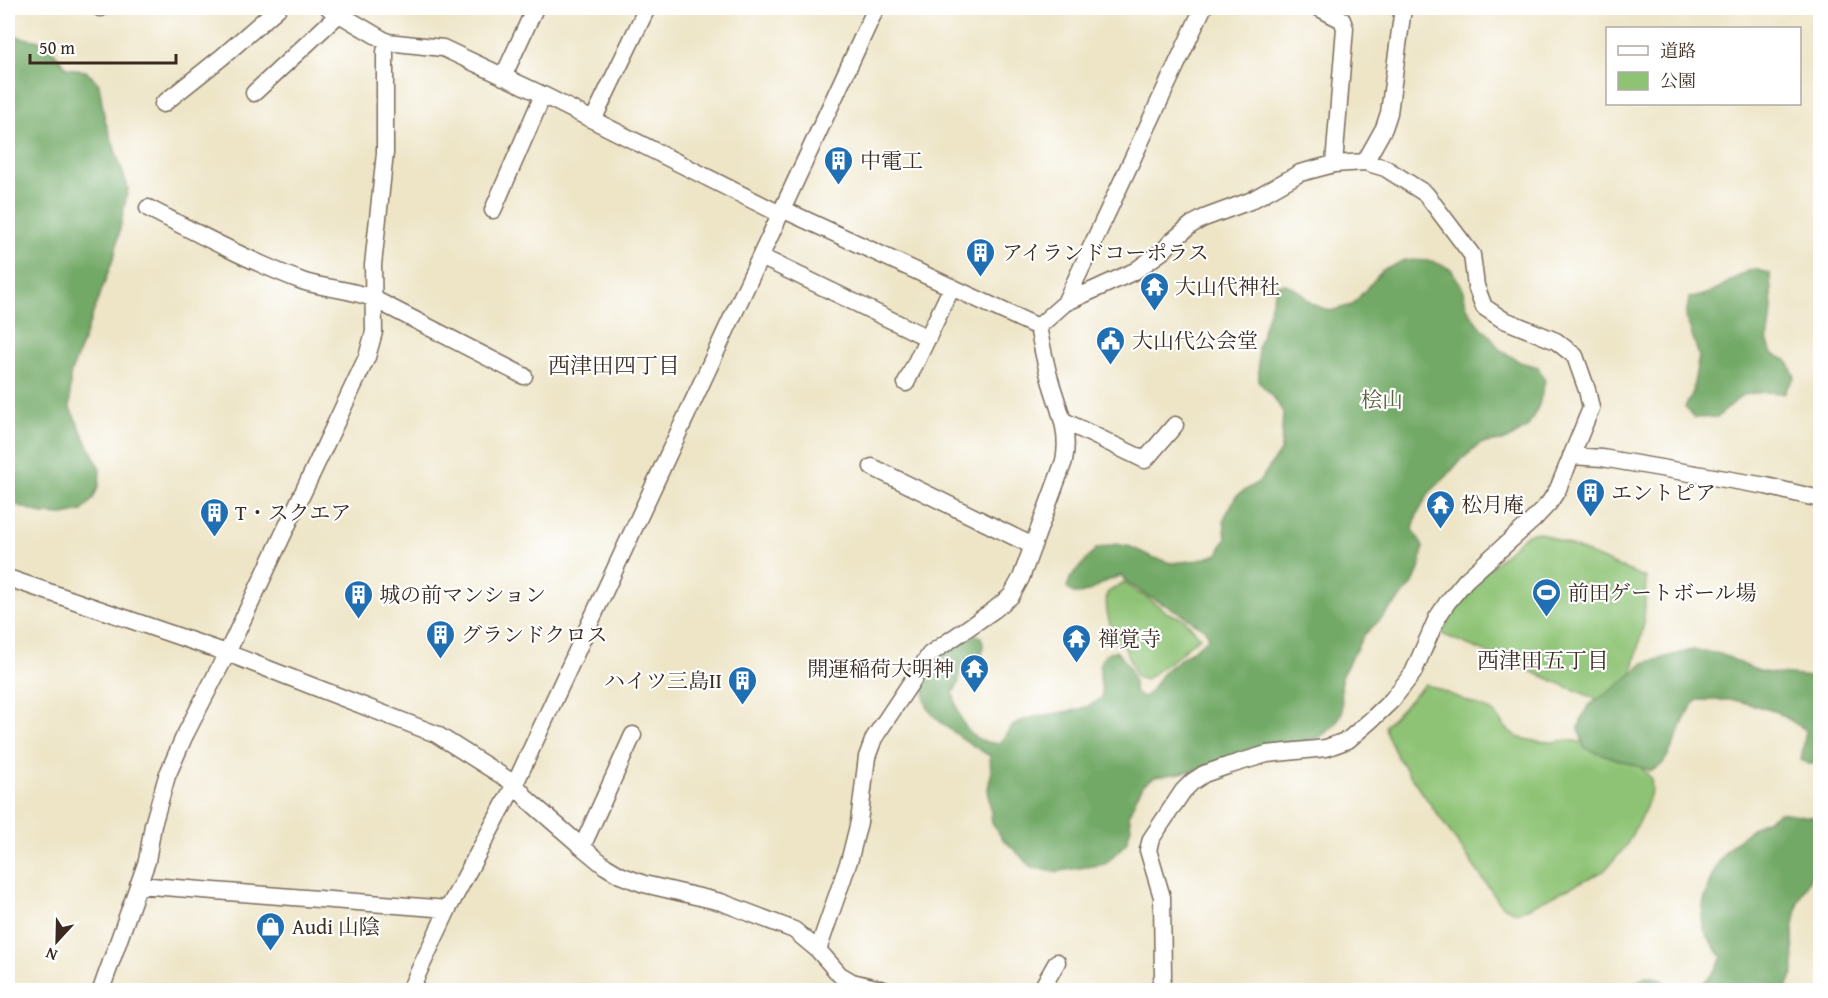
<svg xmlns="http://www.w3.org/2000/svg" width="1828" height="998" viewBox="0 0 1828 998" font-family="'Gentium Book Plus','Noto Serif JP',serif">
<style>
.green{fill:#8ec374;stroke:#647649;stroke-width:1.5}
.forest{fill:#72a966;stroke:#566a42;stroke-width:1.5}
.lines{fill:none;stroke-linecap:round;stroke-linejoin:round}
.street-casing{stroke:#7a6b59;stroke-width:19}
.street{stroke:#fff;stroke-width:16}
.labels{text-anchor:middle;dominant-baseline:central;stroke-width:4.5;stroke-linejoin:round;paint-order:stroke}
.poi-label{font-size:21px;fill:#3b2a1e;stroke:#fff;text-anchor:start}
.park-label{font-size:21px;fill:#58603c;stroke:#fff}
.neighbourhood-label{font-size:22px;fill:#3b2a1e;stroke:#fff}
</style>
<rect width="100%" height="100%" fill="#fff"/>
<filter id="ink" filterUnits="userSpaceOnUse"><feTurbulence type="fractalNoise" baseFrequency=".0167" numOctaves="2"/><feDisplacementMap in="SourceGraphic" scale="12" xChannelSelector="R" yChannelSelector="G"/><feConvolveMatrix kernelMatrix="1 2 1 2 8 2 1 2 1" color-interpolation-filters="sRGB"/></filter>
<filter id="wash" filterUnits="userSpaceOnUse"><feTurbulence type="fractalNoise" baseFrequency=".008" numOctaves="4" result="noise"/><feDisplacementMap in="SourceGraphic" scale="24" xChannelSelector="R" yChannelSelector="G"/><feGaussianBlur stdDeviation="1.35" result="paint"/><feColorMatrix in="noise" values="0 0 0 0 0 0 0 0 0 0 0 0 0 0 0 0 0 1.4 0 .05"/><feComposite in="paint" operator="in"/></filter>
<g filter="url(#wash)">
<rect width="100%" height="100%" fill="#eee5c7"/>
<!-- green -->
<path class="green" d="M1538 532 1646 578 1644 623 1630 681 1620 709 1442 634 1451 612 1471 585 1527 534Z
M1124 582 1138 593 1145 596 1168 613 1184 619 1200 637 1187 647 1179 655 1145 680 1136 677 1124 645 1116 643C1111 626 1104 611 1107 593Z
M1425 684 1494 712 1505 727 1517 737 1534 741 1552 742 1569 740 1591 744 1632 758 1651 778 1652 789 1646 807 1626 846 1604 871 1517 913 1501 905 1398 758 1387 736 1385 726Z"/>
<!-- forest -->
<path class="forest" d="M13 36 45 42 67 68 86 71 99 84 105 120 128 188 115 254 70 376V408L100 469 99 485 93 499 82 511 64 515 43 514 8 502V42Z
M1405 260 1432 261 1451 269 1462 287 1467 307 1477 323 1491 337 1499 349 1520 362 1538 367 1545 381 1539 405 1527 428 1507 440 1480 444 1459 462 1447 476 1430 492 1417 515 1413 529 1423 547 1420 567 1412 585 1383 617 1364 635 1341 677 1342 712 1335 725 1320 737 1246 756 1210 768 1155 777 1144 784 1136 798 1129 814 1131 828 1126 843 1105 864 1054 872 1032 867 1002 838 992 823 988 789 991 774 990 756C976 748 935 722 928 708 917 687 934 661 951 648 958 643 967 639 976 635L981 637 983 644 982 656 959 673V682L953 693C959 719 967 744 999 743 1005 738 1009 729 1014 725 1040 708 1079 719 1102 697 1102 682 1092 653 1115 651 1126 658 1136 678 1134 691L1138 695 1144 697C1155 689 1155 682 1162 674 1176 659 1195 651 1209 637L1205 629C1196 625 1190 619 1182 614 1163 603 1135 592 1121 576 1116 578 1111 579 1107 581 1095 587 1076 603 1067 587L1071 577 1096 549 1116 544 1131 547 1152 557 1171 563 1199 560 1218 554 1226 538 1224 519 1236 496 1260 481 1281 450 1283 412 1274 398 1259 382 1258 347 1277 285 1286 284 1299 291 1312 304 1330 311 1352 305 1383 270Z
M1753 269 1770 273 1772 311 1767 339 1772 354 1787 360 1795 377 1784 393 1764 392 1742 395 1718 417 1694 418 1685 407 1692 394 1699 356 1686 317 1689 298C1713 297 1731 278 1753 269Z
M1692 650C1701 651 1711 652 1720 654 1733 658 1745 667 1760 671 1780 676 1800 674 1820 679V764H1809L1801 760 1806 730 1777 712 1757 706 1734 700H1697C1681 718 1677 744 1663 763 1660 767 1655 769 1651 771L1584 748 1579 728 1582 717 1588 706 1620 684 1644 663Z
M1780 812 1811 817 1820 814V865L1812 874 1798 902 1793 932 1794 972 1786 990H1685C1704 986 1715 975 1722 957 1716 948 1705 937 1703 925 1699 905 1712 871 1724 854 1736 838 1762 821 1780 812Z
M1646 976 1658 978 1675 990H1570L1594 986 1634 985Z"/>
</g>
<g filter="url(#ink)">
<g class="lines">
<defs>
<path id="street" d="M100 8H101
M329 8 387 42 443 48 543 95 780 214
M1319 8 1342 20 1345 28 1334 164
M503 77 535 8
M254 93 339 14
M163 104 222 57 278 8
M593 120 647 8
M1365 162 1384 128 1389 113 1403 8
M148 208C199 234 249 261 302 281 326 289 351 289 374 299L524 376
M782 209 1038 327
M493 210 543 95
M761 257 928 338
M1065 303 1135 271 1164 250 1171 242 1191 225 1204 218 1250 201 1300 173 1334 164 1365 162 1385 168 1426 194 1472 255 1476 286 1484 307 1502 319 1556 341 1575 356 1587 390 1591 408 1558 489 1549 503 1533 520 1466 580 1447 603 1437 618 1413 673 1392 700 1371 720 1348 740 1326 748 1267 754 1227 766 1204 774 1192 782 1183 791 1151 839 1148 850 1162 897 1163 976 1158 990
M906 383 952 287
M1064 421 1145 460 1175 425
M1571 456 1602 458 1766 486 1820 499
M872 467 1033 546
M8 578 227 653 436 734 515 784 528 800 582 847 605 866 620 875 644 884 721 902 794 930 818 950 840 975 852 982 884 990
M582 847 633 735
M138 885 448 909
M818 950 850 858 859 822 867 757 874 738 930 654 994 610 1011 596 1021 578 1064 461C1070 432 1059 410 1051 383 1045 364 1042 345 1038 327L1065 303 1203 8
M101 990 147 861 153 825 167 776 184 737 227 653 367 357 374 332 373 265 385 153V52L387 42
M410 990 448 909 515 784 876 8
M1041 990 1057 962"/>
</defs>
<!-- street casing -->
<use href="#street" class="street-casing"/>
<!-- street -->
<use href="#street" class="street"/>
</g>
</g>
<!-- icons -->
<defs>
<symbol id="building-pin" viewBox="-11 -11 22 30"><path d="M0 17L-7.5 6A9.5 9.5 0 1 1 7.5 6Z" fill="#1f6fb2" stroke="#fff"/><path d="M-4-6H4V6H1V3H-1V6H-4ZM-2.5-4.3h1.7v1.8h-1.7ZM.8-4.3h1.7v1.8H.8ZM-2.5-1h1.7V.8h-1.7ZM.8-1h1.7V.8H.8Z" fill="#fff"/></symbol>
<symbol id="temple-pin" viewBox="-11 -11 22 30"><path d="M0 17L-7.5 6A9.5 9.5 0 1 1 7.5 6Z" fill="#1f6fb2" stroke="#fff"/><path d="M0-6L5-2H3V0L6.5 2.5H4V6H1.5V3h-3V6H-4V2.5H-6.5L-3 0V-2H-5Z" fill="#fff"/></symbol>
<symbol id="civic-pin" viewBox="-11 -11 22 30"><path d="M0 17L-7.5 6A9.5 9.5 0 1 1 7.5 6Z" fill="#1f6fb2" stroke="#fff"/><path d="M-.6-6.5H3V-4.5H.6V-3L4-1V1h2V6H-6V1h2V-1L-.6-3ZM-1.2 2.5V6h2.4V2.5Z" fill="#fff"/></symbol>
<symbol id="stadium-pin" viewBox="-11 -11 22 30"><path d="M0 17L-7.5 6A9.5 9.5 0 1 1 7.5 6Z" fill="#1f6fb2" stroke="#fff"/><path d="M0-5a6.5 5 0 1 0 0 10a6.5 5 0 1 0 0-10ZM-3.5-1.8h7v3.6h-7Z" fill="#fff"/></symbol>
<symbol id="shop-pin" viewBox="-11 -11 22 30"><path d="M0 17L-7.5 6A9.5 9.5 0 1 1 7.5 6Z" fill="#1f6fb2" stroke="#fff"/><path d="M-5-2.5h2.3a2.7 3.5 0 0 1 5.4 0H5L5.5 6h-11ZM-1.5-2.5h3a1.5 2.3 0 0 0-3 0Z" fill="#fff"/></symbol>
</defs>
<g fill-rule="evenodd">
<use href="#building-pin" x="822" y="144" width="33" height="45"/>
<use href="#building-pin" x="964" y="236" width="33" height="45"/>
<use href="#temple-pin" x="1138" y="270" width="33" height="45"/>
<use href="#civic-pin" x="1094" y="324" width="33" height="45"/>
<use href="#building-pin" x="1574" y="476" width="33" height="45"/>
<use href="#temple-pin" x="1424" y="488" width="33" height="45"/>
<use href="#building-pin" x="198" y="496" width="33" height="45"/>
<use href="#stadium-pin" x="1530" y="576" width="33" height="45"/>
<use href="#building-pin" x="342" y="578" width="33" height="45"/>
<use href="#building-pin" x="424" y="618" width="33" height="45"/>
<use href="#temple-pin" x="1060" y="622" width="33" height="45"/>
<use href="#temple-pin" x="958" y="652" width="33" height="45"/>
<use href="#building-pin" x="726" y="664" width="33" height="45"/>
<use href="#shop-pin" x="254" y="910" width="33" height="45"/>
</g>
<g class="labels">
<!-- poi labels -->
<g class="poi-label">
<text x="860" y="160">中電工</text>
<text x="1002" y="252">アイランドコーポラス</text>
<text x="1175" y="286">大山代神社</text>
<text x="1132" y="340">大山代公会堂</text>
<text x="1611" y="492">エントピア</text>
<text x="1461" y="504">松月庵</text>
<text x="235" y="512">T・スクエア</text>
<text x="1568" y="592">前田ゲートボール場</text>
<text x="379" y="594">城の前マンション</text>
<text x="461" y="634">グランドクロス</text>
<text x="1098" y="638">禅覚寺</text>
<text x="954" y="668" text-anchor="end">開運稲荷大明神</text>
<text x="722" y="680" text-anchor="end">ハイツ三島Ⅱ</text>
<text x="292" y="926">Audi 山陰</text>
</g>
<!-- park labels -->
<g class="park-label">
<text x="1382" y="399">桧山</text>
</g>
<!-- neighbourhood labels -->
<g class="neighbourhood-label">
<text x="614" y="365">西津田四丁目</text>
<text x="1543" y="660">西津田五丁目</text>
</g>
</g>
<!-- margin -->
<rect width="1828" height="998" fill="none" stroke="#fff" stroke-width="30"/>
<!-- legend -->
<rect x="1606" y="27" width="195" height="78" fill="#ffffff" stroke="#b1aaa5" stroke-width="1.5"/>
<rect x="1618" y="46" width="30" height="9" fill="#ffffff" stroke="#b1aaa5" stroke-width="1.5"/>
<text x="1660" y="57" font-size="18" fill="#3b2a1e">道路</text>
<rect x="1618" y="72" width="30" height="18" fill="#8ec374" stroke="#b1aaa5" stroke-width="1.5"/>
<text x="1660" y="87" font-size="18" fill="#3b2a1e">公園</text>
<!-- north arrow -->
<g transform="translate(57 941) rotate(202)" stroke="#ffffff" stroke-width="4.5" paint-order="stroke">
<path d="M0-4.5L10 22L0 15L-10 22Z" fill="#3b2a1e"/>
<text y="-9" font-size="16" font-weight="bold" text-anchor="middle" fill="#3b2a1e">N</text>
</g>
<!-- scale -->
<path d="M30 54v9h146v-9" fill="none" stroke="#3b2a1e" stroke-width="3"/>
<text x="39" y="54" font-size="18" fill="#3b2a1e" stroke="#ffffff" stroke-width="4.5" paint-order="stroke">50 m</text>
</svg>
